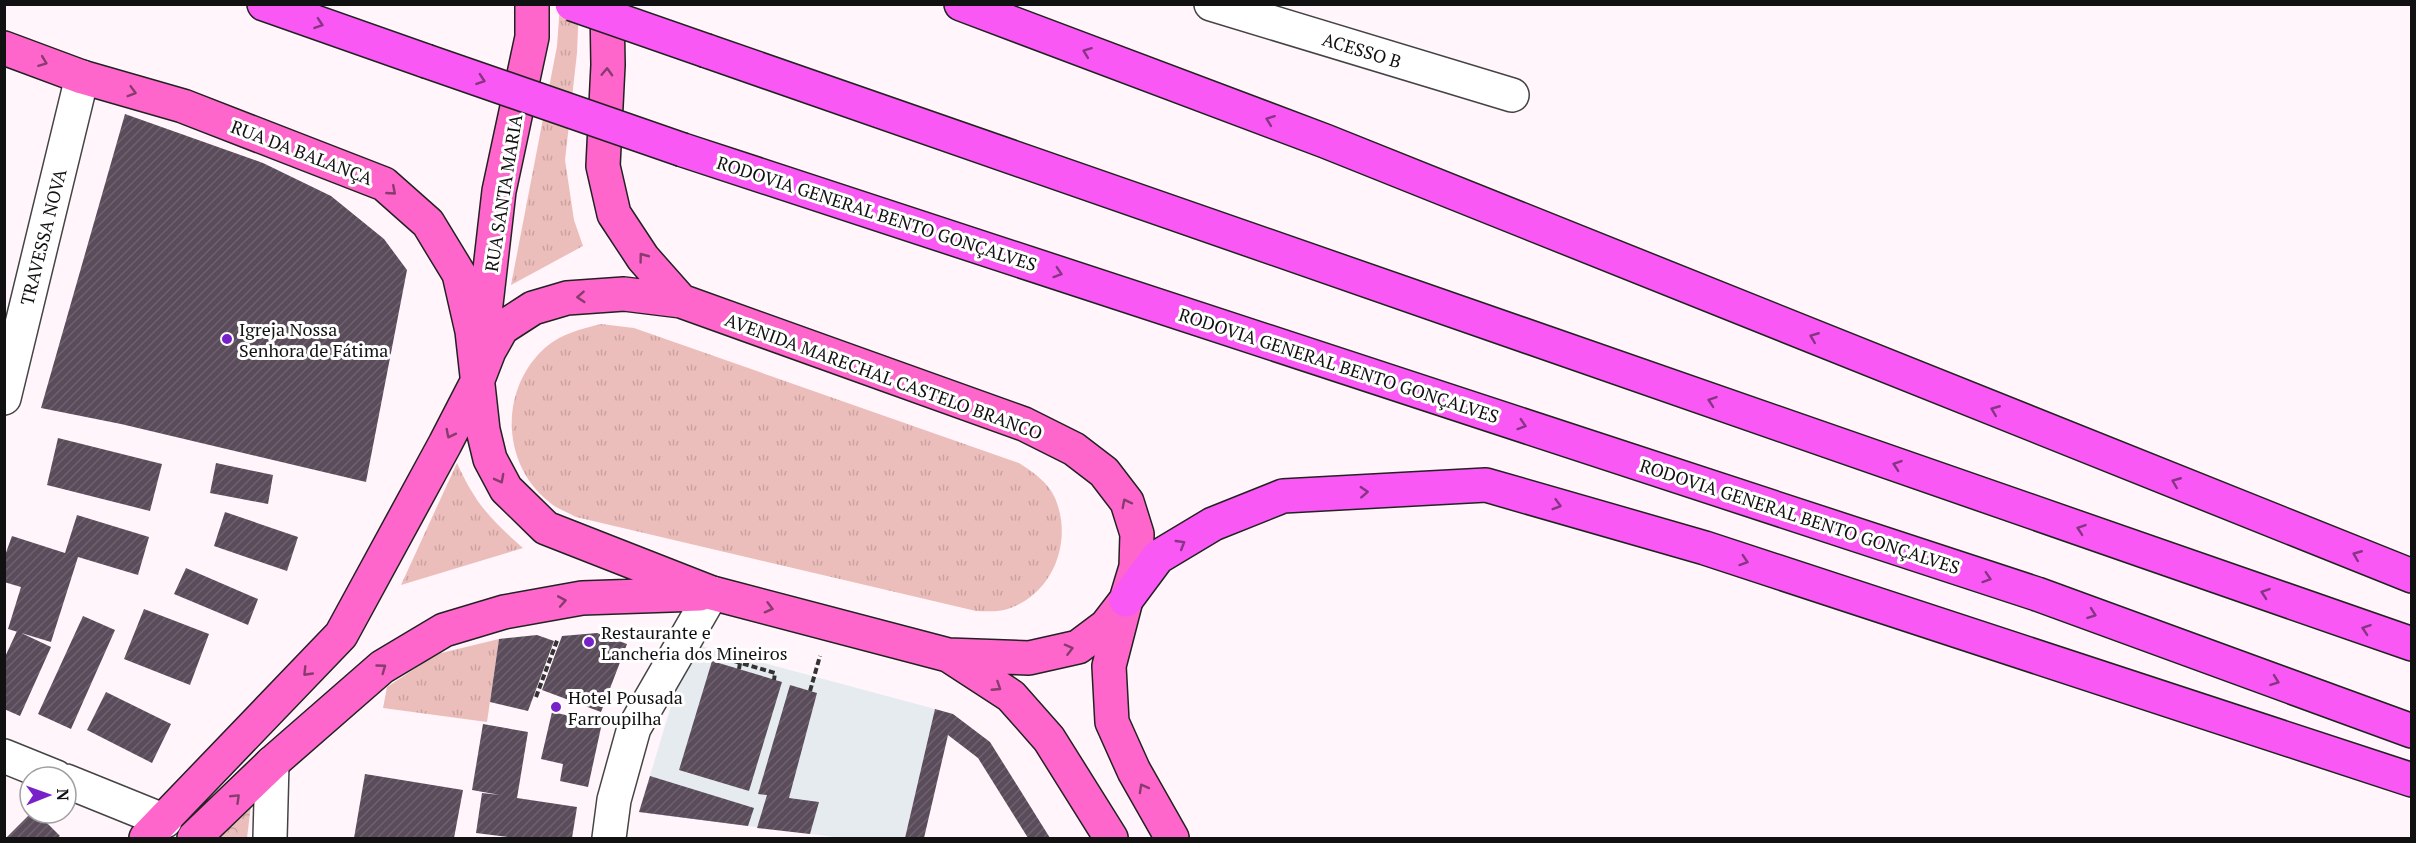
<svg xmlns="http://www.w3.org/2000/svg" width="2416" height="843" viewBox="0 0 2416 843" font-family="'PT Serif',serif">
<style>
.industrial{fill:#e6ebef}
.grass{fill:url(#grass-tufts)}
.park{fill:url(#park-crowns)}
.building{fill:url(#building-hatch)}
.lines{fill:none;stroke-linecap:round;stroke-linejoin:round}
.minor-casing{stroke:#444;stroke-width:36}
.major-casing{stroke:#222;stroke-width:36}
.highway-casing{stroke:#222;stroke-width:36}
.path{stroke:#333;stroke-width:4;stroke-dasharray:6 3;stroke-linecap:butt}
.minor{stroke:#fff;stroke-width:33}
.major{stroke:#fe66cc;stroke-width:33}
.highway{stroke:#fa58f5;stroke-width:33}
.highway-bridge-casing{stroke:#222;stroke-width:36;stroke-linecap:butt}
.highway-bridge{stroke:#fa58f5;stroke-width:33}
.oneway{stroke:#863483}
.oneway2{stroke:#883c6e}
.poi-dot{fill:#7921c9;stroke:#fff;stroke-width:2}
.labels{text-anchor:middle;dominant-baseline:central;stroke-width:6;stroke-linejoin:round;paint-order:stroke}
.street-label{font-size:18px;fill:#111;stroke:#fff}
.poi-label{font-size:18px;fill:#111;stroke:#fff;text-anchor:start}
</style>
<defs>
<pattern id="grass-tufts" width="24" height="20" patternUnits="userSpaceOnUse" patternTransform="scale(1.5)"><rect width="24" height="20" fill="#ecbebb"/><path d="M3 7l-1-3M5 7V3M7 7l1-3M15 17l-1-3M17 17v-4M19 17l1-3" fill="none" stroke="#c9a2a0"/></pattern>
<pattern id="park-crowns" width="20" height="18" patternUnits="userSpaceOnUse" patternTransform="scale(1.5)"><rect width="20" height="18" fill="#ecbebb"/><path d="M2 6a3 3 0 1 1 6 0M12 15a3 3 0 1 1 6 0" fill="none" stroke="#c9a2a0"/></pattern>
<pattern id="building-hatch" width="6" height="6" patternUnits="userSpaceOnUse" patternTransform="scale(1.5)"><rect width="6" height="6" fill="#5a4c5a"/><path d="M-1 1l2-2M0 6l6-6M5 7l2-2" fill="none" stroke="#6d626d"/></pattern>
</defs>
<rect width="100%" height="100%" fill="#fff5fb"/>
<!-- industrial -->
<path class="industrial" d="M690 643 935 709 905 838H842L639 812Z"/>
<!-- grass -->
<path class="grass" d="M560 5H579L577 53 565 160 574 220 583 246 511 285 557 46Z
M601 324 634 328 1019 463C1033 472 1048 482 1055 498 1074 542 1052 597 1004 610 996 612 985 611 976 611L576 517C567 512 555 508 548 501 500 462 500 387 546 347 562 333 582 329 601 324Z
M457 463C475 503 490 519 523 548L401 585Z
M499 639 487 722 383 708 387 687 437 654Z"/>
<!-- park -->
<path class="park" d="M253 789 247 838H204Z"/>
<!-- building -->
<path class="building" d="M125 114 263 163 331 196 384 239 407 270 366 482 121 424 41 408Z
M58 438 162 464 150 511 47 485Z
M216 463 273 475 268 504 210 493Z
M225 512 298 537 287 571 214 546Z
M77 515 149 537 138 575 78 557 51 642 8 629 21 587 4 582V558L12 536 65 553Z
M186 568 258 599 248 625 174 594Z
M144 609 209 634 190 685 124 659Z
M83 616 115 630 71 729 38 714Z
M17 631 51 647 20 716 4 709V659Z
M597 633 627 644 601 712 542 690 562 636Z
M537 635 554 641 528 711 490 702 499 639Z
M712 661 782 682 749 791 679 770Z
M790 685 817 693 789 798 819 802 810 834 757 828 767 795 758 794Z
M106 692 171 724 152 763 87 730Z
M935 709 953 714 990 742 1050 838H1028L978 758 948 735 924 838H905Z
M552 712 602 723 588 787 560 781 563 764 541 759Z
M483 724 528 732 517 798 577 807 572 838H515L476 833 482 793 500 795 472 790Z
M365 774 463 790 454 838H354Z
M650 776 754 808 748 826 639 812Z
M31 813H37L60 836 57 838H6Z"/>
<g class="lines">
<defs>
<path id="minor" d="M1211 4 1512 95
M4 398 82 77
M4 756 56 777
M66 781 165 821
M270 838 272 763
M609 838 614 800 634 728 712 593"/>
<path id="major" d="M607 4 608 65 603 166 614 214 643 258 681 301
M4 48 82 77 183 106 384 184 428 223 459 274 472 331 483 430 490 459 506 489 546 528 712 593 948 655 1029 658 1078 647 1106 626 1126 600 1136 567 1137 534 1127 502 1104 472 1074 449 1024 424 681 301 624 294 567 298 533 308 502 328 489 351 477 382 445 444 341 635 146 838
M482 339 499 191 532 37V4
M1125 604 1109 666 1112 722 1134 771 1172 838
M948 655 1011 696 1049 739 1111 838
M194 838 272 763 382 667 444 630 504 612 582 598 700 594"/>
<path id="highway" d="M264 4 426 61
M961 4 1325 141 2412 576
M707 51 2412 644
M683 150 2037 594 2412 731
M1126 600 1158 557 1213 524 1283 496 1486 485 1705 548 2412 780"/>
</defs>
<!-- minor casing -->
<use href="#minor" class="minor-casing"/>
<!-- major casing -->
<use href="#major" class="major-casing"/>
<!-- highway casing -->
<use href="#highway" class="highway-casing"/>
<!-- path -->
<path class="path" d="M717 656 775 673 774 680
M739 669 740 663
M810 691 820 656
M536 697 558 638"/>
<!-- minor -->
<use href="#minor" class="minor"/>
<!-- major -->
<use href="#major" class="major"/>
<!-- highway -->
<use href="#highway" class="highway"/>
<defs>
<path id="highway-bridge" d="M572 4 707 51
M426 61 683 150"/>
</defs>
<!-- highway-bridge casing -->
<use href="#highway-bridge" class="highway-bridge-casing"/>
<!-- highway-bridge -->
<use href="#highway-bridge" class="highway-bridge"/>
</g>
<!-- one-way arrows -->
<defs><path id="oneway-chevron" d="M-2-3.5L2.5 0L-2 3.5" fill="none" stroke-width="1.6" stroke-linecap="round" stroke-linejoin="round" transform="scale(1.5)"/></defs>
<g class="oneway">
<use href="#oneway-chevron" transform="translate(319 24) rotate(19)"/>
<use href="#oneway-chevron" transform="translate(1087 52) rotate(-159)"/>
<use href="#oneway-chevron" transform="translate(481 80) rotate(19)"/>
<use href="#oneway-chevron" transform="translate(1270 120) rotate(-159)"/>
<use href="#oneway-chevron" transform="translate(1058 273) rotate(18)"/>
<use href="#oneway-chevron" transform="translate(1814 337) rotate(-158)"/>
<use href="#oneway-chevron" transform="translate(1712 401) rotate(-161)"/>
<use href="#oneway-chevron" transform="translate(1995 410) rotate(-158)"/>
<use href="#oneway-chevron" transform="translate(1522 425) rotate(18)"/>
<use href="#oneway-chevron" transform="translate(1897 465) rotate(-161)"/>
<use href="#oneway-chevron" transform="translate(2176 482) rotate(-158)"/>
<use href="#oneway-chevron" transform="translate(1364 492) rotate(-3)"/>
<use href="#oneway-chevron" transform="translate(1557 505) rotate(16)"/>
<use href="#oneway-chevron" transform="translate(2081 529) rotate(-161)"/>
<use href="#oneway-chevron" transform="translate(1181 544) rotate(-31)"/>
<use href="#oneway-chevron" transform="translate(2357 555) rotate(-158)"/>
<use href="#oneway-chevron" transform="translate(1744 561) rotate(18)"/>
<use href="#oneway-chevron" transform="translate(1987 578) rotate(18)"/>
<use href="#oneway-chevron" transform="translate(2265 593) rotate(-161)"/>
<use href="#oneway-chevron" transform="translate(2092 614) rotate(20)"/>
<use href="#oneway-chevron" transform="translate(2366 629) rotate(-161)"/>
<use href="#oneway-chevron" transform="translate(2275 681) rotate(20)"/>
</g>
<g class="oneway2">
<use href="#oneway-chevron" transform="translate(43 62) rotate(21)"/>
<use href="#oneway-chevron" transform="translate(607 72) rotate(-88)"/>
<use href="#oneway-chevron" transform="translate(132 92) rotate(16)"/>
<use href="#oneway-chevron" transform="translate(392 191) rotate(41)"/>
<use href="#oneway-chevron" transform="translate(643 257) rotate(-127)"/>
<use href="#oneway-chevron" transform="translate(581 297) rotate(176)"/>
<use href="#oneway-chevron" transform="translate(450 434) rotate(117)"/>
<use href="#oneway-chevron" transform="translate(500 479) rotate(62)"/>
<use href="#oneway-chevron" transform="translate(1126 503) rotate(-117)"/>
<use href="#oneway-chevron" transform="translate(562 601) rotate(-10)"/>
<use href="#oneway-chevron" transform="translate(769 608) rotate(15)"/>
<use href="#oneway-chevron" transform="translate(1069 649) rotate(-14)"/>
<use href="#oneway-chevron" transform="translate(382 668) rotate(-36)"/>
<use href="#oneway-chevron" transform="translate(307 672) rotate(134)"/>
<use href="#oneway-chevron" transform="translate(997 687) rotate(33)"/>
<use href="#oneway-chevron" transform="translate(1143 788) rotate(-119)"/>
<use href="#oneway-chevron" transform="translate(236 798) rotate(-44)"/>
</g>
<!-- markers -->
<g class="poi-dot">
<circle cx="227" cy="339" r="6"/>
<circle cx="589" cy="642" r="6"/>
<circle cx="556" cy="707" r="6"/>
</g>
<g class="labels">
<!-- street labels -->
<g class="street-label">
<text transform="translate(1362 50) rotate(17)">ACESSO B</text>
<text transform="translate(302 152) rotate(21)">RUA DA BALANÇA</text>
<text transform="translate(503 193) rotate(-81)">RUA SANTA MARIA</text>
<text transform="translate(877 213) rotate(18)">RODOVIA GENERAL BENTO GONÇALVES</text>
<text transform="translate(43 237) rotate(-76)">TRAVESSA NOVA</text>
<text transform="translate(1339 365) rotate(18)">RODOVIA GENERAL BENTO GONÇALVES</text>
<text transform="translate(884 376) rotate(20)">AVENIDA MARECHAL CASTELO BRANCO</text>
<text transform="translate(1800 516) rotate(18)">RODOVIA GENERAL BENTO GONÇALVES</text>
</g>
<!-- poi labels -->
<g class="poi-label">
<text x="239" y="329">Igreja Nossa<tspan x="239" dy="21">Senhora de Fátima</tspan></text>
<text x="601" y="632">Restaurante e<tspan x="601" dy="21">Lancheria dos Mineiros</tspan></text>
<text x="568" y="697">Hotel Pousada<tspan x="568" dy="21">Farroupilha</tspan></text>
</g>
</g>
<!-- border -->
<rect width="2416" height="843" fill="none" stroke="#111111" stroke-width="12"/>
<!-- north arrow -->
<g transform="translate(48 795) rotate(89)"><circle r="28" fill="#ffffff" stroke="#a0a0a0" stroke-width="1.5"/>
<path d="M0-4.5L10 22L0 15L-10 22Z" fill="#7921c9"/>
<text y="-9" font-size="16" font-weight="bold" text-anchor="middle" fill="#111111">N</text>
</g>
</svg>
